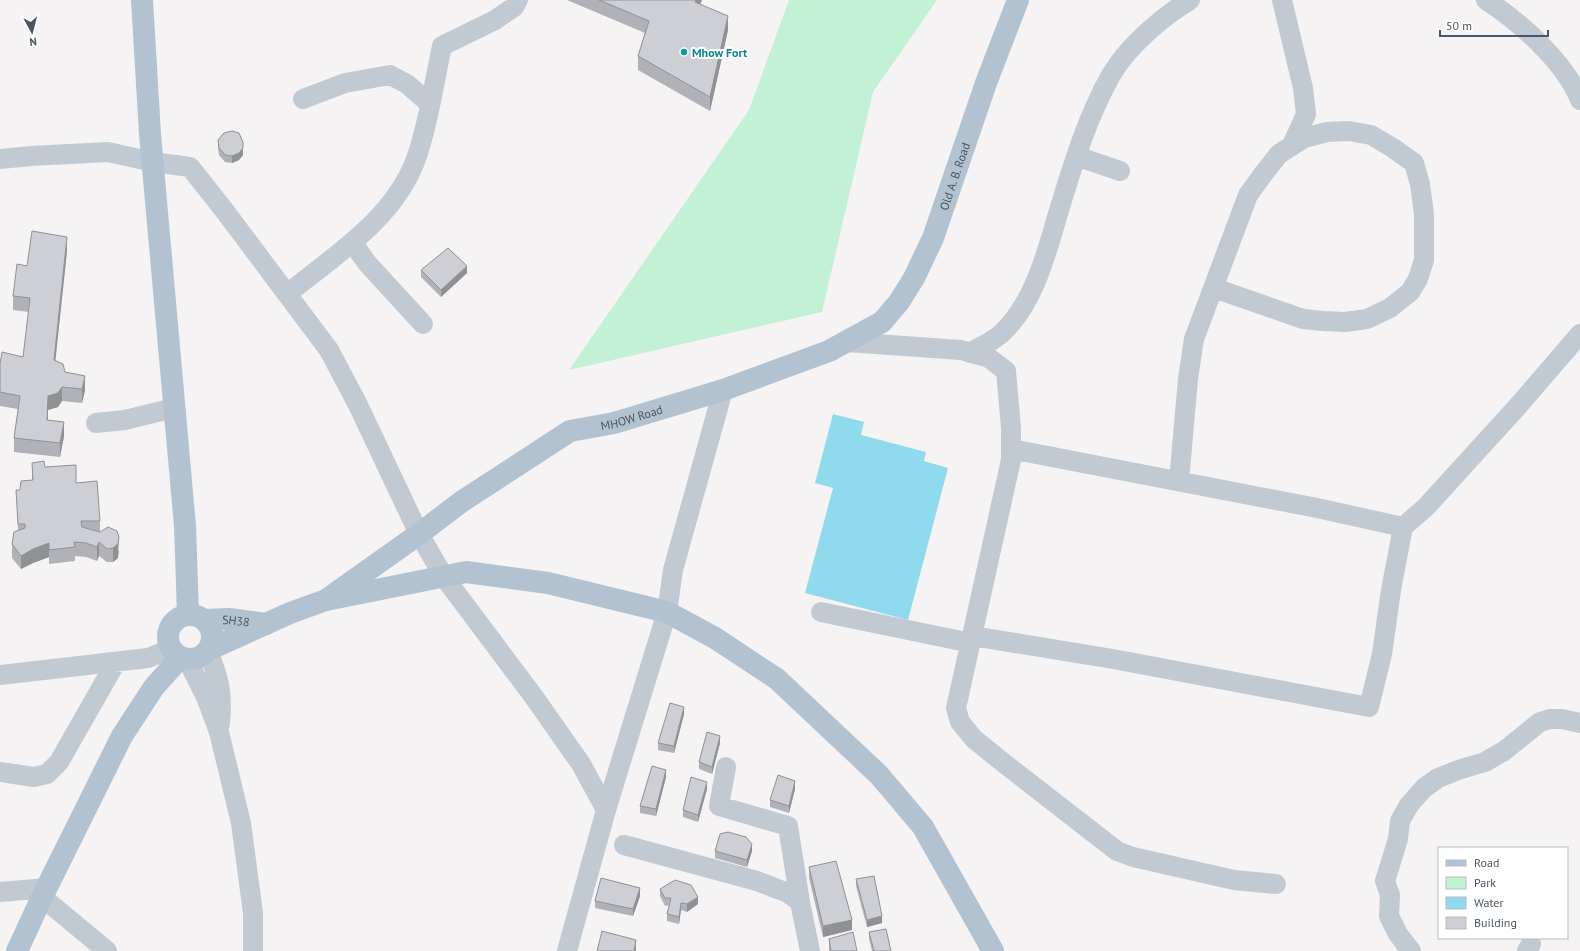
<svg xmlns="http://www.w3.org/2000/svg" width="1580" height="951" viewBox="0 0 1580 951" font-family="'PT Sans',sans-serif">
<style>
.green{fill:#c3f1d5}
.water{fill:#90daee}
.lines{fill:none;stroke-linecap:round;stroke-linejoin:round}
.minor{stroke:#c1cad2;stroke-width:20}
.major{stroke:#b3c2d1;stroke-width:22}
.wall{fill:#b0b2b7}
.shaded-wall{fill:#909195}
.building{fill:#cdcfd5;stroke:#909195}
.culture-dot{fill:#0f9aa8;stroke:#fff;stroke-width:1.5}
.labels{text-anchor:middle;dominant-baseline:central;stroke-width:4;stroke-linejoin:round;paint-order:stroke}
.culture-label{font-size:12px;font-weight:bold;fill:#0d838f;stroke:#fff;text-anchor:start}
.street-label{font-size:12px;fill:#4a5661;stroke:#fff}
</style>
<rect width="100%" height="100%" fill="#f5f3f3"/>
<!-- green -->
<path class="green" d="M789 0H937L873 92 822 312 569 370 749 110Z"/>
<!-- water -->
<path class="water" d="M833 414 864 422 861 435 926 452 924 461 948 468 908 620 805 593 833 488 815 483Z"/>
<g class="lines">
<!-- minor -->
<path class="minor" d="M1282 0 1303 88 1306 114 1292 145
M1486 0C1520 22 1565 62 1580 100
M303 99 345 83 390 75 407 84 430 104
M1076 156 1120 171
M0 159 31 156 108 152 153 162 190 167 224 210 329 350 358 405 419 534 444 577 534 697 581 764 606 810
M352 242 367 263 423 324
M287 294C335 255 396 218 417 156 429 121 434 83 442 46L495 20 514 7 518 0
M847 342 961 350 989 358 1006 371 1011 428V460L956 708 960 722 974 739 1005 764 1117 851 1133 857 1234 880 1276 884
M970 353C981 346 993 342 1003 332 1036 300 1047 250 1060 207 1074 161 1088 116 1111 75 1128 46 1162 17 1190 0
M96 423 125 420 174 408
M1011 449 1317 508 1403 527
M1179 481 1188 379 1194 339 1248 195 1264 173 1279 154 1304 138 1327 132 1349 131 1371 135 1393 148 1414 163 1420 184 1424 214V260L1418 279 1410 292 1390 308 1367 319 1345 322 1323 321 1303 319 1214 288
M821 612 971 643
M972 636 1113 659 1369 707 1382 654 1391 590 1403 527 1426 507 1518 406 1580 334
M208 650C219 679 223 692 220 724
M187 659 206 697 219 732 241 823 253 913V951
M0 675 148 658 171 649
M726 767 719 806 788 826 800 902
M0 772 34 777 47 774 59 762 116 662
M624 845 757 881 788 893 800 902 810 951
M0 892 47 888
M42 897 107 951
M567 951 606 810 667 612 673 570 723 390
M1411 951 1398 934 1389 916 1390 895 1385 881 1398 839 1400 821 1409 805 1424 788 1438 778 1461 769 1485 762 1504 751 1540 722 1550 719H1562L1580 723
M1527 951 1531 944"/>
<!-- major -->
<g class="major">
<path d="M142 0 150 134 185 526 188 614"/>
<path id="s1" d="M326 600 419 534 461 502 570 431 614 423 723 390 829 351 882 322 899 302 914 278 933 238 986 83 1018 0"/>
<circle cx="190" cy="637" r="22"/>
<path id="s2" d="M205 620 229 619 266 624"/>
<path d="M208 650 290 613 326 600 466 572 548 583 667 612 715 638 777 679 879 775 923 827 993 951"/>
<path d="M17 951 42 897 122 736 154 687 181 657"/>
</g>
</g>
<!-- wall -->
<path class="wall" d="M567 0H702L700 4 728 30 710 111 638 70V56L645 33Z
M218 140 243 149V155L239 160 232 163 225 162 219 155 218 147Z
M67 251 55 361 65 372 85 390 82 403 62 401 58 407 48 410V420L64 436 60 457 14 452V438L18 409 0 406V364L23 357 29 312 13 310V296L27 266Z
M421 270 467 273 441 297 421 277Z
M32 463 45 467 76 483 100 521V531L119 551 118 558 113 562H107L99 556 97 561 86 557 75 556V561L49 564V557L33 563 21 569 12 558V544L18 530 16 490H20L32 480Z
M684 714 674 753 658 750V743Z
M720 743 712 774 699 769V762Z
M666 777 656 816 640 813V806Z
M707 789 698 822 683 817V810Z
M795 789 789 813 770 807V800Z
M715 851H752L747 867 715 858Z
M809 867 852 930 823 937 809 878Z
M856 879 882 923 867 927 856 886Z
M660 889 698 904 687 912 681 910 679 924 667 921V914L669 905 665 906 660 896Z
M640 896 633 916 595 908V901Z
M869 932 891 951H872L869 939Z
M829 939 857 951H829Z"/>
<!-- shaded-wall -->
<path class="shaded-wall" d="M696 0H702L695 16V2Z
M728 16V30L710 111V97Z
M243 142V155L239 160 232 163V156Z
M67 237V251L54 374V360Z
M467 266V273L441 297V290Z
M85 376V390L82 403V389Z
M62 387V401L58 407 48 410 47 434V420L48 396Z
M64 422V436L60 457V443Z
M119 537 118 558 113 562V548Z
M99 542V556L97 561V547Z
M49 543V557L33 563 21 569V556L33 549Z
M684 707V714L674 753V746Z
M720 736V743L712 774V767Z
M666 770V777L656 816V809Z
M795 781V789L789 813V806Z
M707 782V789L698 822V815Z
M752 844V851L747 867V860Z
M640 888V896L633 916V909Z
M698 897V904L687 912V904Z
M681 903V910L679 924V917Z
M882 916V923L867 927V920Z
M852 920V930L823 937V926Z
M636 940V951H634Z"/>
<!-- building -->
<path class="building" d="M599 0H696L695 2 728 16 710 97 638 56 649 21Z
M232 131 239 133 243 142V148L239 153 232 156 225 155 219 148 218 140 224 133Z
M32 231 67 237 54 360 63 364 65 372 85 376 82 389 62 387 58 393 48 396 47 420 64 422 60 443 14 438 20 396 0 392V364L2 352 23 357 30 298 13 296 17 264 27 266Z
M448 248 467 266 441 290 421 270Z
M44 461 45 467 76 465V483L97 481 100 521H81L82 527 100 532 108 527 117 531 119 537 118 544 113 548 107 549 99 542 97 547 86 543 74 542 75 547 49 550V543L33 549 21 556 12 544 14 532 25 528V524H18L16 490H20L21 481 33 480 32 463Z
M670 703 684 707 674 746 658 743Z
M707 732 720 736 712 767 699 762Z
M652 766 666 770 656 809 640 806Z
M778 775 795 781 789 806 770 800Z
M691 777 707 782 698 815 683 810Z
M728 832 746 837 752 844 747 860 715 851 720 834Z
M836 861 852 920 823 926 809 867Z
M874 876 882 916 867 920 856 879Z
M601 878 640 888 633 909 595 901Z
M675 880 691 885 698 897 687 904 681 903 679 917 667 914 671 898H665L660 889Z
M886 929 891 951H874L869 932Z
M602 931 636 940 634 951H597Z
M853 932 857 951H831L829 939Z"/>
<!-- markers -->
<circle class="culture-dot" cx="684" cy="52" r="4"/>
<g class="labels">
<!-- culture labels -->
<g class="culture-label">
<text x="692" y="52">Mhow Fort</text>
</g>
<!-- street labels -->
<g class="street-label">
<text stroke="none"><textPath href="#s1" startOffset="793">Old A. B. Road</textPath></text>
<text stroke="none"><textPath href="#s1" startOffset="360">MHOW Road</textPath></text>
<text stroke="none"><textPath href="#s2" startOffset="31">SH38</textPath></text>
</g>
</g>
<!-- legend -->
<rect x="1438" y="847" width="130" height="92" fill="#ffffff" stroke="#b7bbc0"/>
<rect x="1446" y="860" width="20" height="6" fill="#b3c2d1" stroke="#b7bbc0"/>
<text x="1474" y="867" font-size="12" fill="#4a5661">Road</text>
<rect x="1446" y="877" width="20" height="12" fill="#c3f1d5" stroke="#b7bbc0"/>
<text x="1474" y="887" font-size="12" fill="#4a5661">Park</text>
<rect x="1446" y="897" width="20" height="12" fill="#90daee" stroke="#b7bbc0"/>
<text x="1474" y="907" font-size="12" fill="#4a5661">Water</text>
<rect x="1446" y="917" width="20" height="12" fill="#cdcfd5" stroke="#b7bbc0"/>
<text x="1474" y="927" font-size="12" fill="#4a5661">Building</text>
<!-- north arrow -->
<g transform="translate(32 32) rotate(173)" stroke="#ffffff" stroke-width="3" paint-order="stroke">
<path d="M0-3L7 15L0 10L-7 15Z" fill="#4a5661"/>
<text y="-6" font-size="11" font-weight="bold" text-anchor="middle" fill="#4a5661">N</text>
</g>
<!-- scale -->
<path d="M1440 30v6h108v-6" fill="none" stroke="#4a5661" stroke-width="2"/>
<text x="1446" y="30" font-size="12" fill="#4a5661" stroke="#ffffff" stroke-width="3" paint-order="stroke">50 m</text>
</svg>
